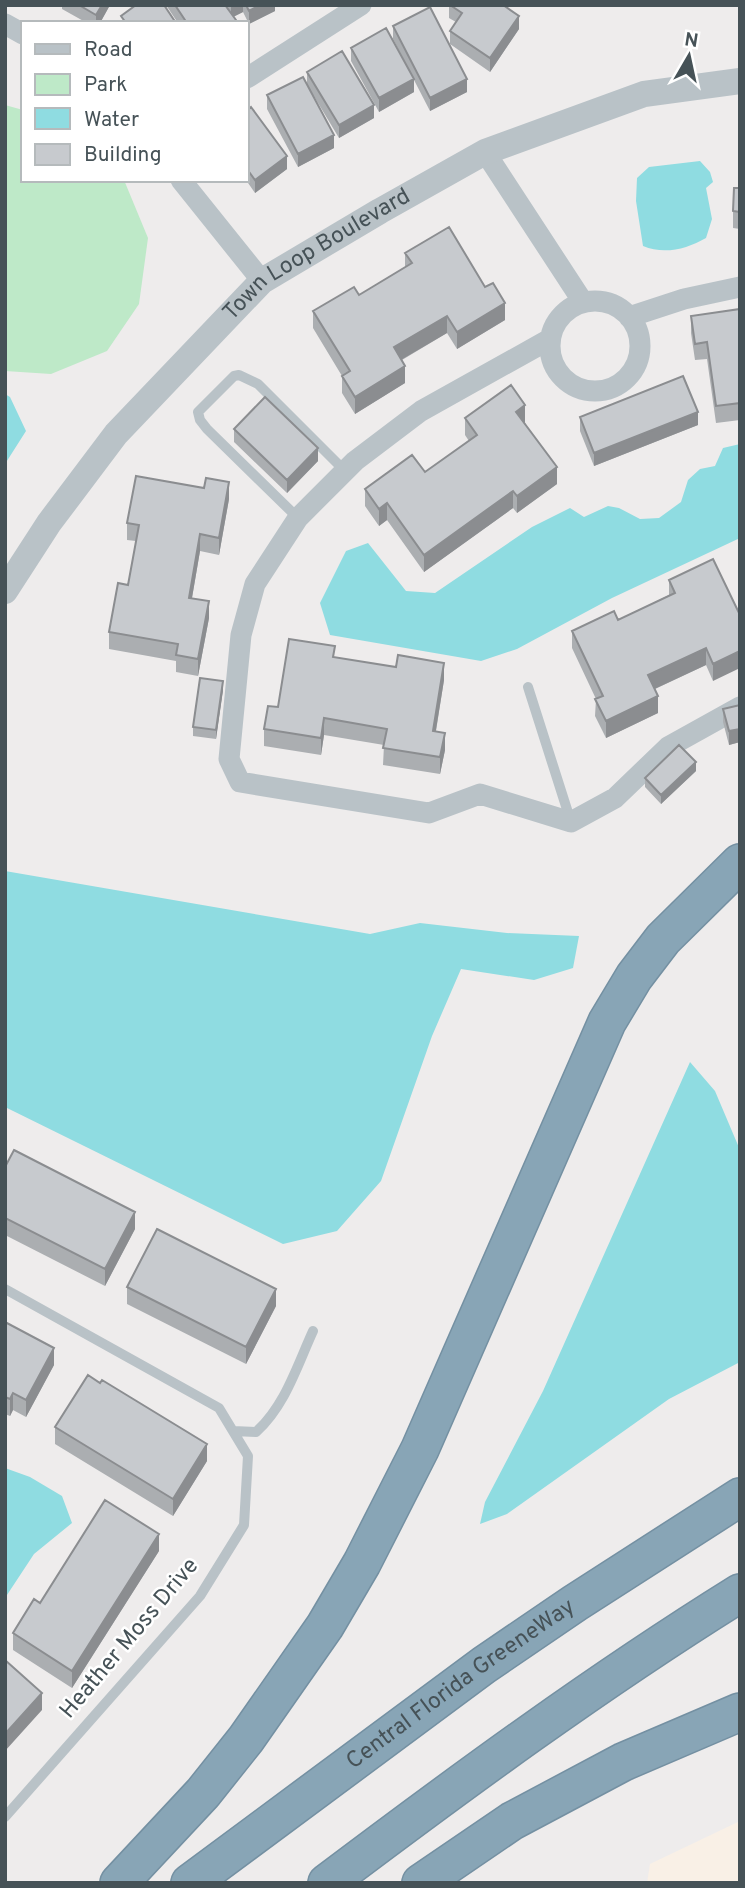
<svg xmlns="http://www.w3.org/2000/svg" width="745" height="1888" viewBox="0 0 745 1888" font-family="Overpass,sans-serif">
<style>
.commercial{fill:#f9f0e6}
.green{fill:#bee9c8}
.water{fill:#8fdce1}
.lines{fill:none;stroke-linecap:round;stroke-linejoin:round}
.motorway-casing{stroke:#7490a2;stroke-width:40}
.service{stroke:#b9c2c7;stroke-width:10}
.minor{stroke:#b9c2c7;stroke-width:21}
.tertiary{stroke:#b9c2c7;stroke-width:26}
.motorway{stroke:#88a5b6;stroke-width:37}
.wall{fill:#abaeb1}
.shaded-wall{fill:#8b8d90}
.building{fill:#c7cace;stroke:#8b8d90;stroke-width:2}
.labels{text-anchor:middle;dominant-baseline:central;stroke-width:5;stroke-linejoin:round;paint-order:stroke}
.street-label{font-size:23px;fill:#465257;stroke:#fff}
</style>
<rect width="100%" height="100%" fill="#eeecec"/>
<!-- commercial -->
<path class="commercial" d="M740 1821V1883H647L650 1864Z"/>
<!-- green -->
<path class="green" d="M5 105 23 110V180H124L148 238 139 304 107 351 51 374 5 371Z"/>
<!-- water -->
<path class="water" d="M700 161 710 172 713 182 706 188 712 219 706 238C687 249 664 255 643 246L636 201 637 178 649 167Z
M5 394 10 397 26 431 5 464Z
M740 444V538L612 598 517 649 481 661 330 635 320 603 346 551 368 543 406 591 435 593 532 527 570 508 584 517 608 506 619 508 640 519 659 518 681 502 688 480 700 469 715 466 723 448Z
M5 871 370 934 420 923 507 933 579 936 573 968 534 980 461 969 432 1036 381 1181 337 1231 283 1244 5 1107Z
M690 1062 715 1091 740 1150V1362L669 1399 507 1514 480 1524 485 1502 543 1391Z
M5 1468 30 1477 62 1496 72 1523 34 1554 5 1598Z"/>
<g class="lines">
<defs>
<g id="motorway">
<path d="M119 1883 203 1793 246 1739 325 1626 362 1563 420 1449 607 1022 634 977 663 939 740 863"/>
<path id="s2" d="M190 1883 484 1665 575 1603 740 1497"/>
<path d="M327 1883C461 1782 597 1682 740 1593"/>
<path d="M421 1883 512 1821 623 1762 740 1712"/>
</g>
</defs>
<!-- motorway casing -->
<use href="#motorway" class="motorway-casing"/>
<!-- service -->
<path class="service" d="M298 518 207 429 200 420 198 412 234 376 239 375 258 384 345 471
M528 687 571 822
M5 1289 219 1408 248 1456 244 1525 200 1596 5 1817
M233 1431 256 1432C285 1406 297 1366 313 1331"/>
<!-- minor -->
<path class="minor" d="M5 24 23 34
M247 78 361 5
M485 152 583 302
M181 180 262 281
M550 346a45 45 0 1 1 90 0a45 45 0 1 1-90 0Z
M629 317 684 299 740 287
M550 339 421 411 355 461 298 518 255 584 241 635 229 759 240 782 429 813 480 794 571 822 615 798 668 747 740 707"/>
<!-- tertiary -->
<path class="tertiary" id="s1" d="M5 591 49 523 116 434 262 281 380 211 485 152 644 94 740 81"/>
<!-- motorway -->
<use href="#motorway" class="motorway"/>
</g>
<!-- wall -->
<path class="wall" d="M62 5H110L100 23H87L62 9Z
M166 5H275V11L249 24 243 12 233 17 236 23H178Z
M449 5 519 29 490 72 450 44V31L456 22 449 18Z
M393 26 467 92 430 111 414 80V92L379 112 351 61V48L405 62 393 39Z
M307 72 374 118 339 138 312 93 334 148 298 167 267 109V95L307 84Z
M247 111 287 169 255 193 246 180H247Z
M740 188V229L733 228V211Z
M405 253 505 320 457 349 447 333 402 360 405 383 355 414 342 393V376L313 328V311L359 295 405 267Z
M740 309V420L716 423 707 359 695 360 691 333V316Z
M580 417 698 425 594 466 580 431Z
M465 418 525 422V423L557 484 517 513 513 508 424 572 387 520 379 526 365 506V489L425 472 469 441 465 435Z
M234 429 318 461 287 493 234 442Z
M229 499 219 555 200 551 192 598 209 618 198 676 176 672V661L109 649V632L128 585 136 541 127 540V523Z
M669 580 740 615 713 681 706 665 655 689 658 713 606 738 595 716 596 699 572 648V631L618 620 669 595Z
M335 657 444 680 436 731 445 750 440 774 383 765 384 745 324 735 321 755 264 746V729L278 707Z
M223 690 216 739 193 736V727Z
M740 705V742L729 745 723 722V709Z
M696 771 661 804 645 787V778Z
M5 1167 135 1229 105 1286 5 1235Z
M127 1287 276 1306 246 1364 127 1304Z
M5 1322 54 1365 26 1417 13 1410 10 1416 5 1414Z
M55 1427 207 1461 173 1516 55 1444Z
M159 1551 72 1688 13 1650V1633L40 1603Z"/>
<!-- shaded-wall -->
<path class="shaded-wall" d="M102 5H110L100 23H96V15Z
M231 5H243V12L231 18Z
M260 5H275V11L249 24V11Z
M519 16V29L490 72V58Z
M414 79V92L379 112V98Z
M467 79V92L430 111V98Z
M374 105V118L339 138V125Z
M334 135V148L298 167V154Z
M287 156V169L255 193V180Z
M505 303V320L457 349V332Z
M447 316V333L394 364V347Z
M405 366V383L355 414V397Z
M525 405V422L516 429V412Z
M698 412V425L594 466V453Z
M318 448V461L287 493V480Z
M557 467V484L517 513V496Z
M229 482V499L219 555V538Z
M513 491V508L424 572V555Z
M387 503V520L379 526V509Z
M200 534V551L189 615V598Z
M209 601V618L198 676V659Z
M706 648V665L648 692V675Z
M740 651V668L713 681V664Z
M444 663V680L433 748V731Z
M223 681V690L216 739V730Z
M658 696V713L606 738V721Z
M324 718V735L321 755V738Z
M740 729V742L729 745V731Z
M445 733V750L440 774V757Z
M696 762V771L661 804V795Z
M135 1212V1229L105 1286V1269Z
M276 1289V1306L246 1364V1347Z
M54 1348V1365L26 1417V1400Z
M13 1393V1410L10 1416V1399Z
M207 1444V1461L173 1516V1499Z
M159 1534V1551L72 1688V1671Z
M42 1693V1710L5 1751V1734Z"/>
<!-- building -->
<path class="building" d="M79 5H102L96 15Z
M136 5H164L176 23H126L121 16Z
M175 5H225L236 20 232 23H187Z
M246 5H260L249 11Z
M450 5H503L519 16 490 58 450 31 462 13Z
M430 7 467 79 430 98 393 26Z
M386 28 414 79 379 98 351 48Z
M342 51 374 105 339 125 307 72Z
M303 77 334 135 298 154 267 95Z
M251 107 287 156 255 180 247 169V111Z
M734 188H740V212L733 211Z
M449 227 485 287 493 283 505 303 457 332 447 316 394 347 405 366 355 397 342 376 350 371 313 311 354 287 359 295 412 263 405 253Z
M740 309V403L716 406 707 342 695 344 691 316Z
M683 376 698 412 594 453 580 417Z
M511 385 525 405 516 412 557 467 517 496 513 491 424 555 387 503 379 509 365 489 412 455 425 472 477 435 465 418Z
M265 397 318 448 287 480 234 429Z
M136 476 204 488 206 478 229 482 219 538 200 534 189 598 209 601 198 659 176 655 178 644 109 632 118 583 128 585 139 525 127 523Z
M713 559 740 615V651L713 664 706 648 648 675 658 696 606 721 595 699 603 696 572 631 614 611 618 620 675 593 669 580Z
M289 639 335 646 333 657 396 667 398 655 444 663 433 731 445 733 440 757 383 748 387 729 324 718 321 738 264 729 268 706 278 707Z
M200 678 223 681 216 730 193 727Z
M740 705V729L729 731 723 709Z
M679 745 696 762 661 795 645 778Z
M14 1150 135 1212 105 1269 5 1218V1167Z
M157 1229 276 1289 246 1347 127 1287Z
M5 1322 54 1348 26 1400 13 1393 10 1399 5 1397Z
M88 1375 100 1383 102 1380 207 1444 173 1499 55 1427Z
M105 1500 159 1534 72 1671 13 1633 34 1599 40 1603Z
M5 1660 42 1693 5 1734Z"/>
<g class="labels">
<!-- street labels -->
<g class="street-label">
<text stroke="none"><textPath href="#s1" startOffset="464">Town Loop Boulevard</textPath></text>
<text transform="translate(130 1639) rotate(-50)">Heather Moss Drive</text>
<text stroke="none"><textPath href="#s2" startOffset="336">Central Florida GreeneWay</textPath></text>
</g>
</g>
<!-- border -->
<rect width="745" height="1888" fill="none" stroke="#465257" stroke-width="14"/>
<!-- legend -->
<rect x="21" y="21" width="228" height="161" fill="#ffffff" stroke="#b5babc" stroke-width="2"/>
<rect x="35" y="44" width="35" height="10" fill="#b9c2c7" stroke="#b5babc" stroke-width="2"/>
<text x="84" y="56" font-size="21" fill="#465257">Road</text>
<rect x="35" y="74" width="35" height="21" fill="#bee9c8" stroke="#b5babc" stroke-width="2"/>
<text x="84" y="91" font-size="21" fill="#465257">Park</text>
<rect x="35" y="108" width="35" height="21" fill="#8fdce1" stroke="#b5babc" stroke-width="2"/>
<text x="84" y="126" font-size="21" fill="#465257">Water</text>
<rect x="35" y="144" width="35" height="21" fill="#c7cace" stroke="#b5babc" stroke-width="2"/>
<text x="84" y="161" font-size="21" fill="#465257">Building</text>
<!-- north arrow -->
<g transform="translate(689 56) rotate(9)" stroke="#ffffff" stroke-width="5" paint-order="stroke">
<path d="M0-5L12 26L0 18L-12 26Z" fill="#465257"/>
<text y="-10" font-size="19" font-weight="bold" text-anchor="middle" fill="#465257">N</text>
</g>
</svg>
